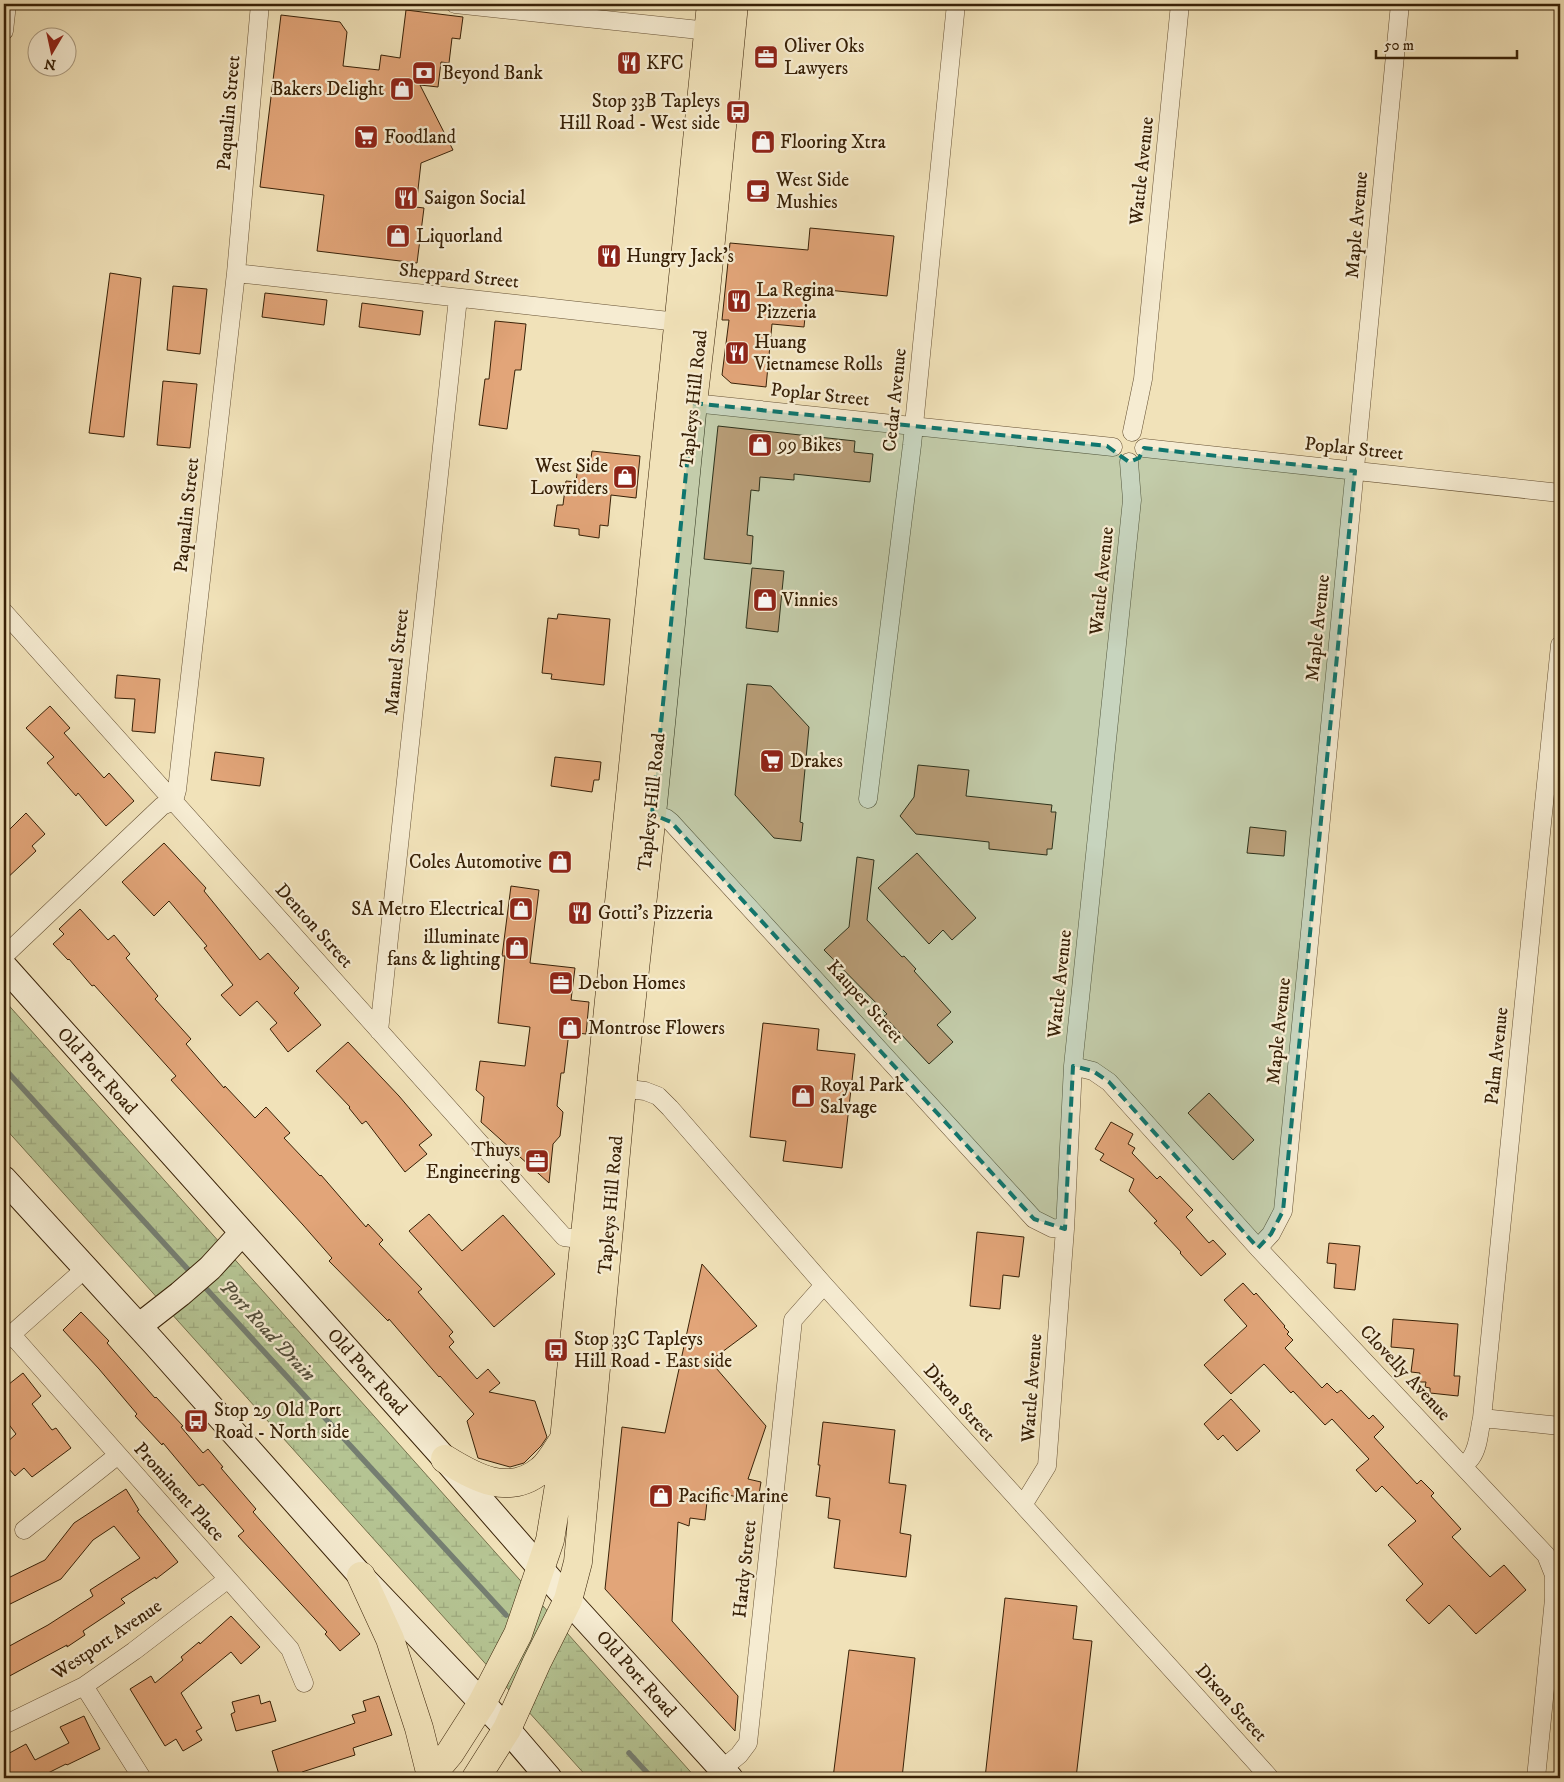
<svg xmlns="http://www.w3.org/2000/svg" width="1564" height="1782" viewBox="0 0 1564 1782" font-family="'IM FELL DW Pica',serif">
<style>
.wetland{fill:url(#wetland-marsh);stroke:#76724d}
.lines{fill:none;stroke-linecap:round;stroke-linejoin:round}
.stream{stroke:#757e71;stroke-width:5.5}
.building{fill:#e2a579;stroke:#382107}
.minor-casing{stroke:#665134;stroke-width:19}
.secondary-casing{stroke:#382107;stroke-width:27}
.primary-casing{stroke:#382107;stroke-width:29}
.minor{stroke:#f6ecd2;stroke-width:18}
.secondary{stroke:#f6ecd2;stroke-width:25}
.primary{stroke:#f1e2b9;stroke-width:28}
.marked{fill:#0f766e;fill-opacity:0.2;stroke:#0f766e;stroke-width:4;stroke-dasharray:10 6;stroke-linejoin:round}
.labels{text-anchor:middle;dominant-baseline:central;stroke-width:4.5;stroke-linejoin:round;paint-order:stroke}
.poi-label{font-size:19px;fill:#382107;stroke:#f6ecd2;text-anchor:start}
.street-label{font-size:19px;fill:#382107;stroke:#f6ecd2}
.water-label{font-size:20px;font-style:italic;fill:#56503c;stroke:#f6ecd2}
</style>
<defs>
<pattern id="wetland-marsh" width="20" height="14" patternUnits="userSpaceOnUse" patternTransform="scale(1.25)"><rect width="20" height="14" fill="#b5c493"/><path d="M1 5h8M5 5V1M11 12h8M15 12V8" fill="none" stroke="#9ca87d"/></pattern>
</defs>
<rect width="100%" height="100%" fill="#f1e2b9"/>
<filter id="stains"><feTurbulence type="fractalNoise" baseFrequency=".004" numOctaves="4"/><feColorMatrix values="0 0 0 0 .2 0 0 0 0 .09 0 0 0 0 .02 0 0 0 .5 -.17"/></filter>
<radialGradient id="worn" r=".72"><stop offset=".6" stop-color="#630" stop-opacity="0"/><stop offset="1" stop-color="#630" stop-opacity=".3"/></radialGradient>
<!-- wetland -->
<path class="wetland" d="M4 1000 696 1778H588L4 1127Z"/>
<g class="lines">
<!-- stream -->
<path class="stream" d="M4 1068 193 1275
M201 1283 506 1615
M629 1753 652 1778"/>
</g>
<!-- building -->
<path class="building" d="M406 10 463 17 460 39 452 38 449 63 441 62 438 87 420 85 453 150 421 163 416 207 424 208 417 263 317 251 324 195 260 187 281 15 340 22 347 32 343 66 379 70 381 55 400 58Z
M810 228 894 236 887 296 808 288 804 327 772 324 766 387 731 383 722 375 729 320H722L730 243 808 250Z
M110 273 141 278 124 437 89 433Z
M173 286 207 289 200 354 167 350Z
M265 293 327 300 324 325 262 317Z
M362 303 423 311 420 335 359 327Z
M495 321 526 324 521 370H515L507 429 479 425 485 379H489Z
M163 381 197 384 190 448 157 445Z
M718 426 855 441 854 452 873 454 870 482 794 474V480L760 477 759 491 751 490 747 535 753 536 751 564 704 559Z
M592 451 640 456 636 498 611 495 608 526 600 525 599 538 579 535V529L554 526 557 505H563L566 481 576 482 579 457 591 458Z
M752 568 784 571 778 632 746 628Z
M558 614 610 619 604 685 551 679 552 674 542 673 548 618 557 619Z
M117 675 160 679 155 733 132 731 135 699 115 698Z
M747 684 771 686 809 727 800 822 803 823 801 841 774 838 735 795Z
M50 706 70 728 64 733 104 778 109 773 134 801 106 826 78 793 76 796 47 763 54 757 26 728Z
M215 752 264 758 260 786 211 780Z
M555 757 601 762 599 780H594L592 792 551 786Z
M918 765 969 770 966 796 1052 805 1051 812H1056L1052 849H1047V855L989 849V842L916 834 900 816 914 797Z
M26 813 45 834 32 846 36 851 4 881V835Z
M1250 827 1286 831 1284 856 1247 853Z
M164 843 206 888 204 891 260 960 268 953 299 988 294 993 321 1025 288 1052 270 1029 277 1023 257 1001 240 1016 221 995 233 985 204 948 207 946 169 901 154 916 122 882Z
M917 853 976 918 952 940 943 930 929 944 878 888Z
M857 857 874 860 867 920 902 957 904 956 916 969 914 971 951 1012 937 1025 953 1042 929 1064 884 1016 887 1014 824 950 849 927Z
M511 886 539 890 530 963 575 968 571 1000 589 1002 586 1034 569 1032 564 1073H561L557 1106 563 1112 560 1136 553 1144 549 1183 481 1122 484 1097 476 1090 480 1061 525 1066 530 1027 498 1023 505 956H502Z
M80 909 108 940 114 935 130 954 126 958 158 996 155 999 191 1039 186 1044 224 1088 225 1086 255 1118 266 1107 290 1133 284 1138 320 1176 321 1175 366 1227 368 1224 383 1240 379 1244 422 1289 418 1292 453 1332 449 1336 454 1342 449 1347 477 1379 488 1369 500 1383 489 1392 535 1401 547 1437 541 1446 524 1463 510 1467 478 1458 467 1421 474 1414 440 1376 439 1377 389 1319 388 1321 329 1261 332 1258 303 1225 171 1080 176 1076 94 985 92 986 69 959 68 960 53 944 64 934 59 929Z
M763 1023 819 1029 817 1050 855 1054 842 1168 783 1161 786 1141 750 1137Z
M348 1042 399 1096 432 1135 419 1145 427 1154 405 1172 366 1121 362 1124 349 1108 350 1107 316 1071Z
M1209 1093 1254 1140 1233 1160 1188 1113Z
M1111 1122 1133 1134 1128 1144 1135 1148 1132 1153 1157 1179 1160 1176 1193 1210 1186 1217 1209 1243 1213 1240 1226 1254 1201 1276 1180 1253 1181 1252 1154 1223 1157 1221 1129 1191 1134 1179 1100 1160 1104 1154 1095 1149Z
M429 1214 462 1251 503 1215 555 1274 494 1327 409 1231Z
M977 1232 1024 1237 1019 1277 1003 1275 1000 1309 970 1306Z
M1329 1243 1360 1246 1355 1290 1334 1288 1336 1264 1327 1263Z
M702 1264 757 1326 710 1361 766 1426 748 1479 761 1482 758 1500 708 1492 705 1520 690 1518 689 1526 678 1522 672 1621 738 1696 735 1731 605 1589 622 1427 665 1433Z
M1243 1283 1254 1295 1256 1293 1285 1326 1284 1327 1289 1332 1287 1334 1293 1340 1285 1348 1322 1388 1327 1383 1337 1393 1341 1390 1369 1419 1373 1415 1384 1427 1374 1437 1417 1484 1421 1480 1434 1493 1431 1496 1461 1529 1452 1537 1490 1577 1504 1565 1526 1590 1476 1634 1449 1605 1429 1624 1406 1600 1423 1584 1388 1545 1416 1521 1382 1486 1376 1492 1356 1470 1369 1459 1332 1419 1325 1425 1293 1391 1291 1393 1264 1364 1231 1394 1204 1365 1247 1326 1224 1300Z
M81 1312 109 1341 107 1343 155 1398 156 1397 183 1426 181 1427 203 1453 208 1449 223 1467 221 1468 256 1509 253 1512 360 1634 340 1651 325 1634 327 1632 238 1536 244 1531 203 1484 199 1486 163 1443 162 1445 135 1416 137 1414 99 1369 63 1330Z
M1393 1319 1458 1324 1454 1376H1460L1458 1396 1430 1393V1388L1425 1387 1426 1382H1419L1420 1373 1411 1372 1414 1349 1391 1347Z
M23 1373 41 1396 32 1404 52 1430 56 1428 71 1448 32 1477 24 1468 15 1476 4 1463V1445L16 1434 4 1418V1388Z
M1231 1399 1260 1431 1237 1451 1223 1435 1218 1440 1204 1424Z
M823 1422 895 1430 889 1483 906 1485 900 1533 911 1535 906 1577 834 1568 840 1520 828 1518 830 1498 816 1496 820 1465H818Z
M126 1489 139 1510 137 1511 178 1562 156 1579 155 1577 121 1599 125 1603 83 1631 85 1635 67 1647V1645L4 1679V1649L48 1625 93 1596 90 1590 140 1558 114 1526 93 1540 61 1579 4 1607V1580L45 1560 74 1523Z
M1005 1598 1077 1606 1073 1639 1092 1641 1076 1778H985Z
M231 1616 260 1647 241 1664 231 1652 181 1693 202 1728 196 1731 202 1740 183 1751 176 1739 165 1746 130 1689 151 1676 155 1683 183 1660 181 1657 199 1642 200 1644Z
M849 1650 915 1658 902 1778H833Z
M259 1695 261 1704 270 1701 276 1721 236 1731 231 1714 235 1712 232 1702Z
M379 1696 392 1735 353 1748 355 1755 302 1772 304 1778H280L272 1751 355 1723 352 1715 366 1711 363 1701Z
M84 1716 100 1749 67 1765 66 1764 38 1778H4V1756L26 1744 35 1760 69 1743 60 1727Z"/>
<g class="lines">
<defs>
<path id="minor" d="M455 4 718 32
M4 31 7 4
M236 273 678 322
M684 402 1113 447
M1132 432 1143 379 1180 4
M1144 448 1560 493
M4 612 564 1237 594 1241
M868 799 912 445 956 4
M642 813 666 818 671 822 1034 1219 1052 1228 1065 1229
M4 956 162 806 174 801 177 790 236 273 260 4
M379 1031 458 298
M1073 1066 1093 1071 1109 1082 1258 1248 1546 1555 1554 1575V1599L1536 1778
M612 1087 645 1091 658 1096 670 1108 824 1285 1270 1778
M1258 1248 1271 1234 1283 1211 1400 4
M12 1335 290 1649 304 1683
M4 1341 86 1268
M1482 1418 1560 1426
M1461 1464C1465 1463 1469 1461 1471 1458 1479 1447 1479 1430 1482 1418L1560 645
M1023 1505 1047 1466 1065 1229 1073 1066 1132 500 1129 462
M24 1530 118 1455
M84 1686 142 1778
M4 1725 84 1686 134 1651 228 1579
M722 1769 739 1755 748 1743 793 1320 824 1285"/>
<path id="secondary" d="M4 966 445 1459 568 1600 730 1778
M4 1179 155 1344 361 1576 507 1729 549 1778
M139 1326 180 1294 210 1268 241 1234"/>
<path id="primary" d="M445 1459C474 1477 509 1497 541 1470 550 1463 557 1449 564 1439
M361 1576 390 1639 419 1728 431 1776
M429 1778 450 1753 482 1703 518 1634 550 1540 560 1479 711 4
M476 1778 507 1729 537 1662 568 1600 578 1562 622 1088 652 814 693 403 706 291 734 4"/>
</defs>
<!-- minor casing -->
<use href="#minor" class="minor-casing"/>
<!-- secondary casing -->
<use href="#secondary" class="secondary-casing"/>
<!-- primary casing -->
<use href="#primary" class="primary-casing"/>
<!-- minor -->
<use href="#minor" class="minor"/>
<!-- secondary -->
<use href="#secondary" class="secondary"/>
<!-- primary -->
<use href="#primary" class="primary"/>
</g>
<!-- marked area -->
<path class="marked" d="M693 403 1107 446 1129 462 1139 458 1144 448 1355 471 1283 1211 1271 1234 1258 1248 1109 1082 1093 1071 1073 1066 1065 1229 1034 1219 671 822 652 814Z"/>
<!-- icons -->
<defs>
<symbol id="office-square" viewBox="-11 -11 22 22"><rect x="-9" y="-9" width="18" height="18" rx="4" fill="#8f2418" stroke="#f6ecd2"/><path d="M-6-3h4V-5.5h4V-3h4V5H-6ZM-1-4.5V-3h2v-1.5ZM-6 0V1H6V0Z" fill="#fff"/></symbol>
<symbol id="restaurant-square" viewBox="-11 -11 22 22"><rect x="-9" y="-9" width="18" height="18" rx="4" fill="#8f2418" stroke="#f6ecd2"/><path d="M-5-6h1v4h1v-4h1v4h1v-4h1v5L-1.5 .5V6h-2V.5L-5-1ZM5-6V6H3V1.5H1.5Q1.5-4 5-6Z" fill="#fff"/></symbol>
<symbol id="bank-square" viewBox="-11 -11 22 22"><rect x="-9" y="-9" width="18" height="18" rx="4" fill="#8f2418" stroke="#f6ecd2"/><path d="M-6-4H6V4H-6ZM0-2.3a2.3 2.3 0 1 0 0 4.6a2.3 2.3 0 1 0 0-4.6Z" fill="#fff"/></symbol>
<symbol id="shop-square" viewBox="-11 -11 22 22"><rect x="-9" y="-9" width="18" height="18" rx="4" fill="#8f2418" stroke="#f6ecd2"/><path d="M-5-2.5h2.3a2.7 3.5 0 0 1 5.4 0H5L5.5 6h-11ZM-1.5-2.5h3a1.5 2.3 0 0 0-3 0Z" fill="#fff"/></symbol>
<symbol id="bus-square" viewBox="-11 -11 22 22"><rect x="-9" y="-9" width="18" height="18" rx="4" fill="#8f2418" stroke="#f6ecd2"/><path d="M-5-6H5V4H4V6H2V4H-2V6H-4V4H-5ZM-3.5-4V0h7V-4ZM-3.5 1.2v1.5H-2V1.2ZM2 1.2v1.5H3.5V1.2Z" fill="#fff"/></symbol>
<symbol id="supermarket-square" viewBox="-11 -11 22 22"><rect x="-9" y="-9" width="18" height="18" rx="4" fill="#8f2418" stroke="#f6ecd2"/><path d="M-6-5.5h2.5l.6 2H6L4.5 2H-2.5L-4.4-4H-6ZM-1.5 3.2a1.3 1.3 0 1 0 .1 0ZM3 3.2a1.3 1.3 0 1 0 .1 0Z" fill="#fff"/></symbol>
<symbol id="cafe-square" viewBox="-11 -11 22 22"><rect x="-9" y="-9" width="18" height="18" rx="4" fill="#8f2418" stroke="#f6ecd2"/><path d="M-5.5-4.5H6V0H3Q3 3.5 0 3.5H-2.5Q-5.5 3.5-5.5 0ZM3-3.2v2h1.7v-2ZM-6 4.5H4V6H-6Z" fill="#fff"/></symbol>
</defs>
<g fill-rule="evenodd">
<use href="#office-square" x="752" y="43" width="28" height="28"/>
<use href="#restaurant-square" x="615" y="49" width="28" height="28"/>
<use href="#bank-square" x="410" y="59" width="28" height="28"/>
<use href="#shop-square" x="388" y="75" width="28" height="28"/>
<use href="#bus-square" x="724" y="98" width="28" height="28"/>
<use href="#supermarket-square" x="352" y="123" width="28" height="28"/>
<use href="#shop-square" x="749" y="128" width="28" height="28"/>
<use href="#cafe-square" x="744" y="177" width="28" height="28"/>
<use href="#restaurant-square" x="392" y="184" width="28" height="28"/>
<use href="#shop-square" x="384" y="222" width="28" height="28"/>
<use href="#restaurant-square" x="595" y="242" width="28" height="28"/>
<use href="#restaurant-square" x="725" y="287" width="28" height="28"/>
<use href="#restaurant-square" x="723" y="339" width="28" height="28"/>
<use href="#shop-square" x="746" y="431" width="28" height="28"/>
<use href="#shop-square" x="611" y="463" width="28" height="28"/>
<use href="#shop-square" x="751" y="586" width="28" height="28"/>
<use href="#supermarket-square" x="758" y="747" width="28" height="28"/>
<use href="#shop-square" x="546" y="848" width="28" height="28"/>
<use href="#shop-square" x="507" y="895" width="28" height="28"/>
<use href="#restaurant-square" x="566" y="899" width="28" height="28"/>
<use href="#shop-square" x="503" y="934" width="28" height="28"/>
<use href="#office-square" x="547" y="969" width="28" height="28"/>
<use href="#shop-square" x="556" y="1014" width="28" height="28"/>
<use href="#shop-square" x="789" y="1082" width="28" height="28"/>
<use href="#office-square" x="523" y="1147" width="28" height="28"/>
<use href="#bus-square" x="542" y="1336" width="28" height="28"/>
<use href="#bus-square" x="182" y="1407" width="28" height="28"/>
<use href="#shop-square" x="647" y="1482" width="28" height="28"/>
</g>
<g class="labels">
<!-- poi labels -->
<g class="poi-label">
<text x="784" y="46">Oliver Oks<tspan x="784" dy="22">Lawyers</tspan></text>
<text x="646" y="63">KFC</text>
<text x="442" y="73">Beyond Bank</text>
<text x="384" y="89" text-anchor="end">Bakers Delight</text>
<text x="720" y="101" text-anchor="end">Stop 33B Tapleys<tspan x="720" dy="22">Hill Road - West side</tspan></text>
<text x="384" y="137">Foodland</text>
<text x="780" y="142">Flooring Xtra</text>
<text x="776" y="180">West Side<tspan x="776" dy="22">Mushies</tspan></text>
<text x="424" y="198">Saigon Social</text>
<text x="416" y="236">Liquorland</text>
<text x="626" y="256">Hungry Jack's</text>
<text x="756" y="290">La Regina<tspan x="756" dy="22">Pizzeria</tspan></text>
<text x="754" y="342">Huang<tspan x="754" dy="22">Vietnamese Rolls</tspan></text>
<text x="778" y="445">99 Bikes</text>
<text x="608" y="466" text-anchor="end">West Side<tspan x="608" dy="22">Lowriders</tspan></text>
<text x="782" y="600">Vinnies</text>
<text x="790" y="761">Drakes</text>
<text x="542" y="862" text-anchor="end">Coles Automotive</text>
<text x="504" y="909" text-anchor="end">SA Metro Electrical</text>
<text x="598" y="913">Gotti's Pizzeria</text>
<text x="500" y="937" text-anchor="end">illuminate<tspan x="500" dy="22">fans &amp; lighting</tspan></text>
<text x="578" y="983">Debon Homes</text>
<text x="588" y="1028">Montrose Flowers</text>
<text x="820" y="1085">Royal Park<tspan x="820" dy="22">Salvage</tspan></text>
<text x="520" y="1150" text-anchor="end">Thuys<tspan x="520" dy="22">Engineering</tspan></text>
<text x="574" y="1339">Stop 33C Tapleys<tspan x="574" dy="22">Hill Road - East side</tspan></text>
<text x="214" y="1410">Stop 29 Old Port<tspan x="214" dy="22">Road - North side</tspan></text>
<text x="678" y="1496">Pacific Marine</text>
</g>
<!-- street labels -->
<g class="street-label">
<text transform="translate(229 113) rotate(-85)">Paqualin Street</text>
<text transform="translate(1142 171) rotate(-84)">Wattle Avenue</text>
<text transform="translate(1357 225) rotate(-85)">Maple Avenue</text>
<text transform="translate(459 276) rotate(6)">Sheppard Street</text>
<text transform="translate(820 395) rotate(6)">Poplar Street</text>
<text transform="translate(694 399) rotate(-84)">Tapleys Hill Road</text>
<text transform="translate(895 400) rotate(-84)">Cedar Avenue</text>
<text transform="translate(1354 449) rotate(6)">Poplar Street</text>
<text transform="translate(187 515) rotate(-84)">Paqualin Street</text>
<text transform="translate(1102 581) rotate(-84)">Wattle Avenue</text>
<text transform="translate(1318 628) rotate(-84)">Maple Avenue</text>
<text transform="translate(397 662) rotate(-84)">Manuel Street</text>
<text transform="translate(652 802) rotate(-84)">Tapleys Hill Road</text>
<text transform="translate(314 926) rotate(48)">Denton Street</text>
<text transform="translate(1060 984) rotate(-84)">Wattle Avenue</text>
<text transform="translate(865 1002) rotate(48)">Kauper Street</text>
<text transform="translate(1279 1031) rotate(-84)">Maple Avenue</text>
<text transform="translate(1497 1056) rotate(-84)">Palm Avenue</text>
<text transform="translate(97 1071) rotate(48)">Old Port Road</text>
<text transform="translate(611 1205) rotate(-85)">Tapleys Hill Road</text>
<text transform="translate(367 1372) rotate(48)">Old Port Road</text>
<text transform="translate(1405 1373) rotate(47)">Clovelly Avenue</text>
<text transform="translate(1032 1388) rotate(-86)">Wattle Avenue</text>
<text transform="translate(959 1403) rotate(48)">Dixon Street</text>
<text transform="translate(179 1492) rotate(48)">Prominent Place</text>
<text transform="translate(745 1569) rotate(-84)">Hardy Street</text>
<text transform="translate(107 1640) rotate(-34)">Westport Avenue</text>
<text transform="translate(636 1674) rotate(48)">Old Port Road</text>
<text transform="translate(1231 1703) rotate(48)">Dixon Street</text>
</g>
<!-- water labels -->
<g class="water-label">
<text transform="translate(267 1331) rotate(47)">Port Road Drain</text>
</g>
</g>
<!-- margin -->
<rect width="1564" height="1782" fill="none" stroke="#f1e2b9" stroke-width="20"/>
<rect x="5" y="5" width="1554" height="1772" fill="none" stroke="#382107" stroke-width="2.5"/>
<rect x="10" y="10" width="1544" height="1762" fill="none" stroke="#382107"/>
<!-- north arrow -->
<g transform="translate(52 52) rotate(189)"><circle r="24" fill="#f6ecd2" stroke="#aa9b81"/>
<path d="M0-4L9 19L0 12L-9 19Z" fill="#8f2418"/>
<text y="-8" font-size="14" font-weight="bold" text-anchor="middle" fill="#382107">N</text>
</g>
<!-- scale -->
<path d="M1376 50v8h141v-8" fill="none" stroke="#382107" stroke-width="2.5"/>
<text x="1384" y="50" font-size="15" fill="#382107" stroke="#f6ecd2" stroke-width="4" paint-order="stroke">50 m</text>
<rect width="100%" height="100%" filter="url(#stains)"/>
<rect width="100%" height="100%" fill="url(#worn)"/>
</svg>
